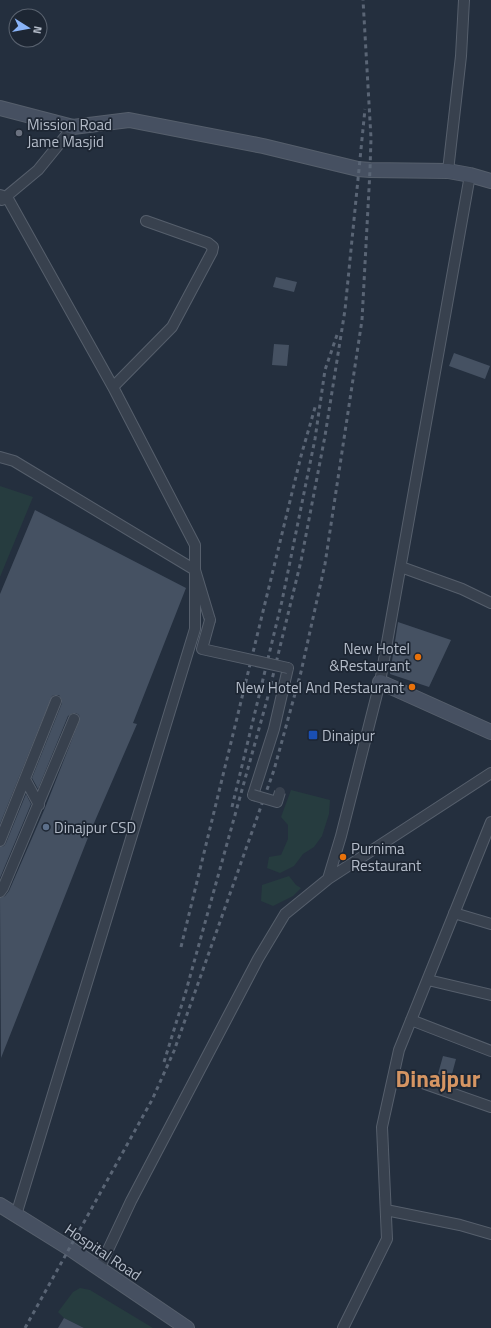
<svg xmlns="http://www.w3.org/2000/svg" width="491" height="1328" viewBox="0 0 491 1328" font-family="'Titillium Web',sans-serif">
<style>
.green{fill:#263c3f}
.building{fill:#455162}
.lines{fill:none;stroke-linecap:round;stroke-linejoin:round}
.street-casing{stroke:#565f6c;stroke-width:12}
.secondary-casing{stroke:#565f6c;stroke-width:16}
.street{stroke:#38414e;stroke-width:10}
.secondary{stroke:#465061;stroke-width:14}
.rail{stroke:#5a6575;stroke-width:3;stroke-dasharray:4 4;stroke-linecap:butt}
.street-bridge-casing{stroke:#565f6c;stroke-width:12;stroke-linecap:butt}
.street-bridge{stroke:#38414e;stroke-width:10}
.worship-dot{fill:#6b7280;stroke:#1d2633;stroke-width:1.5}
.food-dot{fill:#e8710a;stroke:#1d2633;stroke-width:1.5}
.transit-dot{fill:#1a4fb4;stroke:#1d2633;stroke-width:1.5}
.service-dot{fill:#5c6f8a;stroke:#1d2633;stroke-width:1.5}
.labels{text-anchor:middle;dominant-baseline:central;stroke-width:3.5;stroke-linejoin:round;paint-order:stroke}
.poi-label{font-size:15px;fill:#b4bcc9;stroke:#1d2633;text-anchor:start}
.street-label{font-size:15px;fill:#b4bcc9;stroke:#1d2633}
.town-label{font-size:23px;font-weight:bold;fill:#d59563;stroke:#1d2633}
</style>
<rect width="100%" height="100%" fill="#242f3e"/>
<!-- green -->
<path class="green" d="M0 486 33 497 0 577Z
M291 790 330 800 329 814 322 836 314 847 303 854 294 866 280 873 267 868 269 857 281 855 288 839V825L281 817Z
M289 876 296 885 301 888 293 896 273 906 261 901 262 885Z
M80 1288 90 1290 153 1328H84L64 1318 58 1312 73 1292Z"/>
<!-- building -->
<path class="building" d="M276 277 297 282 294 292 273 287Z
M274 344 289 345 287 366 272 365Z
M454 353 490 366 485 379 449 366Z
M35 510 186 588 133 723 137 724 91 830 1 1058 0 898 5 896 9 891 45 808 80 719 79 715 76 713H73L68 716 38 789 32 778 62 703V700L59 695H55L52 696 0 824V594Z
M398 622 451 640 429 687 390 674Z
M26 794 31 804 0 878V847L4 846 6 843Z
M443 1056 456 1059 449 1085 436 1081Z
M64 1318 84 1328H58Z"/>
<g class="lines">
<defs>
<path id="street" d="M448 171 461 56 464 0
M0 195 7 197 113 387 195 545V629L16 1215
M2 200 38 170 73 127
M113 387 172 327 212 252 213 247 208 243 146 221
M0 457 14 461 195 570 210 620
M401 567 462 589 491 603
M25 779 39 805
M253 795 274 729 288 668
M0 841 56 701
M328 879 491 773
M0 892 3 888 74 719
M454 913 491 924
M428 980 491 995
M411 1020 491 1051
M394 1073 491 1107
M386 1210 460 1225 491 1234
M99 1269 131 1201 258 959 285 914 328 879 341 836 380 682 470 175
M343 1328 387 1239 382 1127 399 1050 491 822"/>
<path id="secondary" d="M0 108 73 127 129 120 263 146 358 169 370 170 448 171 470 175 491 181
M380 682 491 732
M0 1205 69 1248 187 1328"/>
</defs>
<!-- street casing -->
<use href="#street" class="street-casing"/>
<!-- secondary casing -->
<use href="#secondary" class="secondary-casing"/>
<!-- street -->
<use href="#street" class="street"/>
<!-- secondary -->
<use href="#secondary" class="secondary"/>
<!-- rail -->
<path class="rail" d="M232 807 282 601 315 439 325 370 337 335
M181 947 301 456 316 404
M164 1062 186 991 267 700 301 561 325 436 345 310 365 109
M25 1328 152 1100 174 1051 274 770 301 672 325 564 362 320 370 170 371 138 363 0"/>
<defs>
<path id="street-bridge" d="M210 620 202 649 288 668
M253 795 277 802 280 792"/>
</defs>
<!-- street-bridge casing -->
<use href="#street-bridge" class="street-bridge-casing"/>
<!-- street-bridge -->
<use href="#street-bridge" class="street-bridge"/>
</g>
<!-- markers -->
<circle class="worship-dot" cx="19" cy="133" r="4"/>
<g class="food-dot">
<circle cx="418" cy="657" r="4"/>
<circle cx="412" cy="687" r="4"/>
<circle cx="343" cy="857" r="4"/>
</g>
<rect class="transit-dot" x="308" y="730" width="10" height="10" rx="2"/>
<circle class="service-dot" cx="46" cy="827" r="4"/>
<g class="labels">
<!-- poi labels -->
<g class="poi-label">
<text x="27" y="124">Mission Road<tspan x="27" dy="17">Jame Masjid</tspan></text>
<text x="410" y="648" text-anchor="end">New Hotel<tspan x="410" dy="17">&amp;Restaurant</tspan></text>
<text x="404" y="687" text-anchor="end">New Hotel And Restaurant</text>
<text x="322" y="735">Dinajpur</text>
<text x="54" y="827">Dinajpur CSD</text>
<text x="351" y="848">Purnima<tspan x="351" dy="17">Restaurant</tspan></text>
</g>
<!-- street labels -->
<g class="street-label">
<text transform="translate(103 1252) rotate(34)">Hospital Road</text>
</g>
<!-- town labels -->
<g class="town-label">
<text x="438" y="1078">Dinajpur</text>
</g>
</g>
<!-- north arrow -->
<g transform="translate(28 28) rotate(101)"><circle r="19" fill="#1d2633" stroke="#59626f"/>
<path d="M0-3L7 15L0 10L-7 15Z" fill="#8ab4f8"/>
<text y="-6" font-size="11" font-weight="bold" text-anchor="middle" fill="#b4bcc9">N</text>
</g>
</svg>
